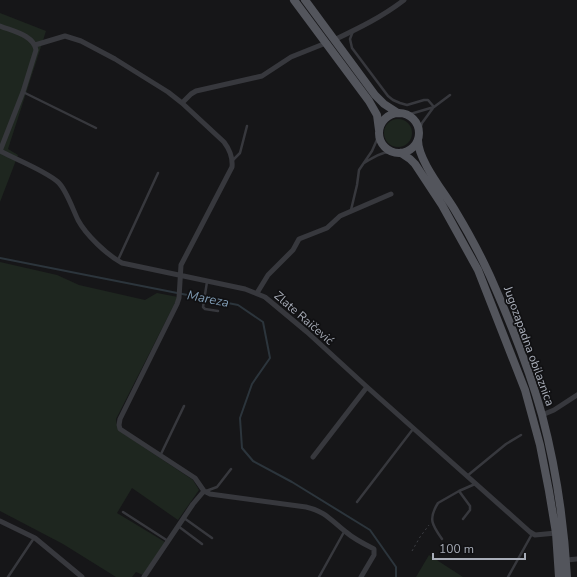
<svg xmlns="http://www.w3.org/2000/svg" width="577" height="577" viewBox="0 0 577 577" font-family="'Nunito Sans',sans-serif">
<style>
.green{fill:#1e261f}
.lines{fill:none;stroke-linecap:round;stroke-linejoin:round}
.stream{stroke:#2c353c;stroke-width:2}
.path{stroke:#3d3f44;stroke-width:1;stroke-dasharray:2 3;stroke-linecap:butt}
.lane{stroke:#37383d;stroke-width:2.5}
.street{stroke:#37383d;stroke-width:5}
.primary{stroke:#53555c;stroke-width:8}
.labels{text-anchor:middle;dominant-baseline:central;stroke-width:3.5;stroke-linejoin:round;paint-order:stroke}
.street-label{font-size:12px;fill:#a8adb8;stroke:#111113}
.water-label{font-size:13px;font-style:italic;fill:#7f9bb3;stroke:#111113}
</style>
<rect width="100%" height="100%" fill="#161618"/>
<!-- green -->
<path class="green" d="M0 13 46 31 8 149 18 155 0 202Z
M384 133a14 14 0 1 1 28 0a14 14 0 1 1-28 0Z
M0 262 57 275 79 285 145 300 157 293 178 297 116 419 117 427 124 434 193 480 199 490 178 520 132 488 117 513 165 542 143 575 136 572 132 577H116L63 544 0 511Z
M429 555 463 577H416Z"/>
<g class="lines">
<!-- stream -->
<path class="stream" d="M0 258 238 305 263 322 270 358 252 384 240 418 242 448 253 461 292 482 370 530 396 567V577"/>
<!-- path -->
<path class="path" d="M412 551 420 537 429 525"/>
<!-- lane -->
<path class="lane" d="M353 31 350 39 352 48 388 96 393 100 400 103 407 105 424 100H428L434 107
M23 92 96 128
M407 115 434 107 450 95
M419 133 422 123 433 108
M233 160 240 153 247 126
M364 163C372 158 381 152 391 152
M351 210 357 185 359 170 372 151 379 135
M118 260 158 173
M207 282 203 307 205 309 218 311
M161 454 184 406
M467 476 506 444 521 435
M206 491 217 487 231 469
M459 491 470 506V510L463 519
M357 502 413 429
M123 512 168 541
M184 518 212 538
M178 526 202 544
M442 539C432 525 428 519 438 503L459 491 475 484
M8 577 34 538
M319 577 344 532
M508 577 532 534"/>
<!-- street -->
<path class="street" d="M0 26C12 31 34 35 36 50L23 92 0 151C17 160 44 170 58 182 66 189 73 210 78 220 86 235 107 255 122 263L245 289 265 297 307 332 367 387 530 532 535 535 556 533
M334 40C359 28 382 17 404 0
M35 45 65 36 81 41 115 59 168 92 182 103 224 142C230 150 233 157 232 167L181 265 179 298 177 304 120 419 119 425 120 429 195 478 204 491 210 494 306 507C327 512 330 520 346 532 354 539 364 544 374 549V555L361 577
M182 103 191 94 196 91 262 76 291 57 326 43
M257 293 268 275 293 250 299 239 327 228 340 216 391 194
M542 415 554 410 577 395
M313 457 367 387
M0 521 35 538 82 577
M567 560 577 559
M144 577 193 504 204 491"/>
<!-- primary -->
<path class="primary" d="M294 0 369 101 377 115 379 130
M305 0 375 95 384 104 398 113
M379 133a20 20 0 1 1 40 0a20 20 0 1 1-40 0Z
M418 140C418 161 445 193 456 212 468 232 480 254 490 276 510 321 529 368 542 415 556 468 564 522 567 577
M401 153 410 159 415 164 442 205 478 270 525 390 540 445 549 491 556 533 559 577"/>
</g>
<g class="labels">
<!-- street labels -->
<g class="street-label">
<text transform="translate(304 318) rotate(41)">Zlate Raičević</text>
<text transform="translate(529 346) rotate(70)">Jugozapadna obilaznica</text>
</g>
<!-- water labels -->
<g class="water-label">
<text transform="translate(208 299) rotate(11)">Mareza</text>
</g>
</g>
<!-- scale -->
<path d="M433 553v6h92v-6" fill="none" stroke="#a8adb8" stroke-width="2"/>
<text x="439" y="553" font-size="12" fill="#a8adb8" stroke="#111113" stroke-width="3" paint-order="stroke">100 m</text>
</svg>
